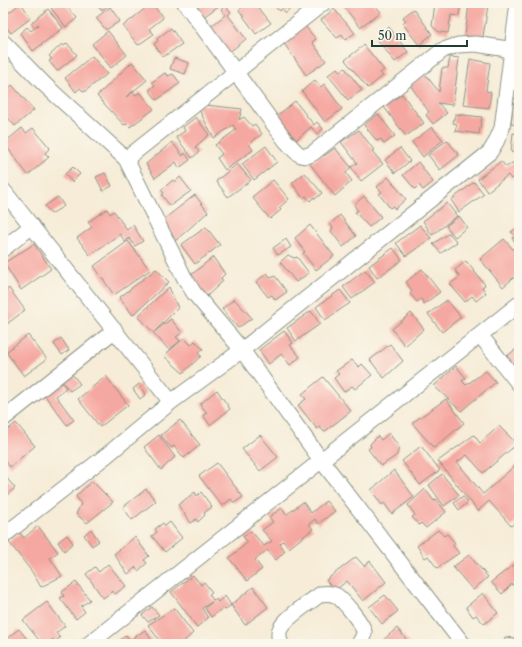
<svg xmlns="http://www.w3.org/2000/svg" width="522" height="647" viewBox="0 0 522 647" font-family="'Libre Caslon Text',serif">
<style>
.building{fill:#f5a8a1}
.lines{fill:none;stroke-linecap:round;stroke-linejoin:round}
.minor-casing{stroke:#8a9486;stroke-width:17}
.minor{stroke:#fff;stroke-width:15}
</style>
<rect width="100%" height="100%" fill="#fbf7ec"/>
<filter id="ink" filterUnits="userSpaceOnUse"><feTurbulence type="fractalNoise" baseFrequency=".025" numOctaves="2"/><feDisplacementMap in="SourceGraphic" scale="8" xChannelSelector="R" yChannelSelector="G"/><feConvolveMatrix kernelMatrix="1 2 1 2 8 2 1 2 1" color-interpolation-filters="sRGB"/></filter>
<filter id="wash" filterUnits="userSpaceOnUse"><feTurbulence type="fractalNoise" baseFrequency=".012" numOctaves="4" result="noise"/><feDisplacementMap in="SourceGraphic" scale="16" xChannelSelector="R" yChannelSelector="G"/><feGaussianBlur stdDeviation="0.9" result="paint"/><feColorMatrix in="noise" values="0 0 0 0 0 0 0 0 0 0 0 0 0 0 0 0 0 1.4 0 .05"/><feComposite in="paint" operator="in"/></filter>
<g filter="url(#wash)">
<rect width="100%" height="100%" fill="#f6ecd7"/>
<g id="blocks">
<!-- building -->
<path class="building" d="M21 3 31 18 11 33 3 23V17Z
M57 3H64L77 18 66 27 51 8Z
M92 3H111L102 11 97 5 95 7Z
M152 3 163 18 149 29 154 34 138 45 123 26Z
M191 3H219L220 5 202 18Z
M247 3H255L271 23 256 34 239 10Z
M272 3H293L294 5 285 13 281 9 279 11Z
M341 3H373L381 12 360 27Z
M435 3H461L459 16 451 15 448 33 439 32 432 26Z
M469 3 488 5 483 37 465 36Z
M225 5 231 12 228 15 246 39 227 54 210 27 225 15 221 9Z
M110 7 120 21 106 30 96 18Z
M48 9 63 28 33 51 20 33 27 27 31 31 39 24 35 27 31 23Z
M334 9 355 33 345 40 342 35 337 38 321 20Z
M414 9 432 34 419 45 403 24 406 21 403 17Z
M305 26 316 39 312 42 326 61 306 75 283 42Z
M389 27 408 52 395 62 376 38Z
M171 28 182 44 163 57 154 44 158 41 157 39Z
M108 31 127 55 111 68 92 44Z
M67 43 77 55 57 71 49 61 52 59 49 56 62 44 64 46Z
M364 45 384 70 380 73 383 76 368 88 345 60Z
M92 56 107 74 84 92 80 88 76 92 65 78Z
M450 57 459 58 453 105 438 103 447 113 433 124 426 115 429 112 410 85 425 74 439 92 442 68H448Z
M174 58 189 63 185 74 170 69Z
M470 59 490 63 486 91 491 92 489 108 463 105Z
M132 62 147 80 126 97 133 92 136 95 140 92 154 109 130 127 127 124 124 125 97 96Z
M337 68 340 72 345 68 362 90 348 100 328 75Z
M165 73 168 76 173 74 180 83 157 100 149 90 155 85 152 82Z
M315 80 321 87 324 84 342 109 325 122 302 91Z
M12 85 34 110 15 126 3 112V94Z
M402 94 424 123 406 136 384 107Z
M514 98 519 99V125L511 124Z
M295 101 314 125 317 122 323 129 317 134 311 127 296 140 277 116Z
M196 104 242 109 239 120 244 117 252 126 255 124 262 134 249 144 253 150 225 170 217 158 222 154 215 145 236 130 233 125 214 138Z
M378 114 395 136 384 144 381 139 377 141 364 125Z
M455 114 482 117 479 134 455 131 457 124 453 123Z
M196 117 209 135 195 147 199 152 192 158 176 137 185 131 183 127Z
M432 127 443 140 423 157 412 142Z
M22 128 26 133 33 128 50 148 45 153 49 157 28 175 4 143Z
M359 130 374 150 372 151 383 164 361 181 351 167 357 163 341 142Z
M513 133 519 134V153L511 152Z
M447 140 459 155 440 170 428 155Z
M172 142 183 156 185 153 190 160 179 168 176 162 155 178 146 164Z
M266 146 277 162 254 180 242 164Z
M335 148 351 167 346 173 352 181 335 196 310 164 322 154 324 156Z
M400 148 410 161 395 173 385 160Z
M501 161 506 167 514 162 519 168V173L511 179 508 175 487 192 478 179Z
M418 162 433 182 423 190 419 185 415 189 403 175Z
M237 164 251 180 228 197 216 181Z
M73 167 80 174 72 182 65 174Z
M105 173 112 186 103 191 96 177Z
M305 173 322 193 315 199 314 197 310 201 306 196 303 198 292 183Z
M180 177 191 191 170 206 162 195 164 193 161 190 173 180 175 182Z
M388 177 406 199 395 209 393 206 390 208 379 194 382 192 377 187Z
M273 180 289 199 279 208 281 210 270 219 252 197Z
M474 182 484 194 459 212 451 200Z
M195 195 208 212 175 241 164 219Z
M364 196 381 217 369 227 355 212 358 211 354 205Z
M58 197 64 206 51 214 45 206Z
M447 203 457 216 432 235 423 221Z
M107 209 110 214 114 211 127 230 133 225 143 241 135 246 129 238 125 242 120 234 90 255 77 238 92 227 88 222Z
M340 215 356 236 343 247 331 231 333 228 330 224Z
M459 216 467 227 455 237 446 226Z
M310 225 334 256 316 270 303 253 305 252 295 238Z
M420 225 431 238 406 256 396 243Z
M519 226V247L512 238 516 236 511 232Z
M206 227 220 245 195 264 181 245Z
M449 233 457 242 441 253 433 244Z
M286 239 291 247 278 255 273 248Z
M504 239 519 256V273L503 287 480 259Z
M128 241 150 270 114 295 94 266Z
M34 244 51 269 21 290 4 263Z
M393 248 402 260 377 278 369 266Z
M288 255 294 258 297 257 309 273 296 282 280 262Z
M213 257 225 274 221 278 223 281 206 297 190 276Z
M466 261 485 285 482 287 486 293 476 301 472 296 465 302 450 284 460 277 455 270Z
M156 269 169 282 133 315 119 298Z
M422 269 440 292 424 304 421 299 417 302 410 294 412 291 406 282Z
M365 270 375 282 352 299 343 287Z
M267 273 271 278 275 276 287 292 275 300 272 295 268 297 256 282Z
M169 287 178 308 154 332 171 319 182 333 176 337 180 341 169 350 138 316Z
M9 288 25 310 7 324 3 318V293Z
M340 290 350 303 325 320 316 307Z
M234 299 252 318 238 328 222 309Z
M447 300 461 317 442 332 428 314Z
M311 311 320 324 296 341 287 328Z
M411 313 424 329 405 346 392 329Z
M284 331 293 343 290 345 300 357 290 365 281 354 269 364 259 350Z
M28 335 47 359 24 376 6 352Z
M61 338 69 350 62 355 54 344Z
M184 338 191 345 195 341 203 349 198 353 201 356 183 373 164 356Z
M390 344 403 361 384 378 370 360Z
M519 347V371L507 356Z
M352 360 359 367 362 364 372 375 355 389 352 386 344 392 334 378 339 374 336 371Z
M456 366 466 378 462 381 466 385 486 371 496 382 461 411 434 386Z
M72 374 80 384 70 391 62 381Z
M106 376 128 405 100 427 78 399Z
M323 377 351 411 324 432 320 427 317 429 298 405 306 399 302 394Z
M60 380 66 388 56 396 74 420 67 425 43 393Z
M139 384 146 394 140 399 133 389Z
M217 390 230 409 210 425 203 415 207 413 200 404Z
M446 399 464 423 434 448 412 423Z
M180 420 200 445 184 458 174 446 171 448 161 435Z
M16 423 35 446 10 467 3 458V434Z
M499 426 517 444 483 473 467 455 457 462 483 494 519 462V519L511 526 489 501 478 511 438 461 474 435 480 443Z
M389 433 399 447 397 455 381 466 368 449 371 447 370 444 378 436 381 440Z
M159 435 175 457 161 470 144 447Z
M260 435 278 457 260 471 242 449Z
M421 446 440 470 420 485 402 461Z
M217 463 243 497 234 503 231 499 222 506 199 476Z
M3 470 7 474 5 476 15 488 3 498Z
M394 470 414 497 392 514 384 503 382 505 371 490Z
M442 474 459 495 444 506 429 485Z
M92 481 113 502 87 523 76 514 81 504 76 496Z
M146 489 156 501 132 520 123 507Z
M425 489 434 501 436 499 446 512 426 528 421 523 419 525 412 517 415 515 408 505Z
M195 492 197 496 201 492 212 507 204 513 205 515 198 522 196 519 191 523 178 505Z
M463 496 468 502 459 510 454 503Z
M326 501 335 511 318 524 315 519 309 524 313 529 289 548 283 541 280 544 285 551 276 560 267 550 255 560 262 569 247 581 229 558 248 542 243 537 251 531 264 546 272 541 262 530 273 522 269 517 282 508 286 515 303 502 311 513Z
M170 522 182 538 165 552 152 536 157 532 155 529 163 523 165 526Z
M38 526 58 552 50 558 62 576 41 587 32 572 9 542 20 533 24 538Z
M91 529 99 541 92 546 84 535Z
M438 530 444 536 447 534 455 543 453 546 459 553 437 568 428 556 425 558 417 546Z
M67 535 73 543 64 551 58 542Z
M135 537 149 556 144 560 147 563 138 571 136 567 128 574 114 554Z
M469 555 488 577 473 590 453 567Z
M356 557 364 566 370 561 386 582 363 601 347 581 334 591 326 580Z
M516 563 519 567V592L512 584 502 594 491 582Z
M108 564 126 586 115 594 113 591 103 598 86 574 95 567 99 572Z
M193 575 201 585 204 582 212 592 209 594 213 600 216 599 218 602 225 596 231 605 225 610 223 608 211 617 205 608 212 602 202 608 208 618 197 627 171 592Z
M76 582 90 600 81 606 85 612 76 619 60 598 64 596 62 592Z
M253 587 268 607 245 625 231 605Z
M483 593 498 613 484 624 476 615 473 617 466 607Z
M385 595 398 611 382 624 369 607Z
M47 602 65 626 56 633 60 638 55 642 53 639 47 644H42L23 620Z
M152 607 159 615 148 622 142 615Z
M174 608 193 633 183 642 184 644H162L148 625Z
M397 628 410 644H384L382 641Z
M19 629 31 644H3V641Z
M145 630 154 644H115L126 635 130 640Z
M505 637 515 638 514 644H504Z"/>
</g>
</g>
<g filter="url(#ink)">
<use href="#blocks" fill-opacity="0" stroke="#8a9486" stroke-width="1"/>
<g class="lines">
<defs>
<path id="minor" d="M185 3 286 141C295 150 300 161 313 153L443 50 458 45 476 44 513 50
M3 42 45 85 126 159 184 277 194 293 242 350 321 460 463 644
M126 159 323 3
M3 190 171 402
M3 249 32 226
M480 335 519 384
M3 419 115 330
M3 536 107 455 171 402 242 350 490 152 496 142 502 128 518 3
M89 644 519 304
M281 644C279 640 278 633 280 629 286 617 310 602 321 594 327 593 332 593 337 596 343 600 364 625 364 632 364 636 361 640 359 644"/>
</defs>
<!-- minor casing -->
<use href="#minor" class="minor-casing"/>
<!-- minor -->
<use href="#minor" class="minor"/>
</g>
</g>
<!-- margin -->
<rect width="522" height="647" fill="none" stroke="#fbf7ec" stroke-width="16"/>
<!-- scale -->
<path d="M372 40v6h95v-6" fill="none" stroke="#1f3d34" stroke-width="2"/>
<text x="378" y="40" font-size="12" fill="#1f3d34" stroke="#fbf7ec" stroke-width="3" paint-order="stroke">50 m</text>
</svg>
